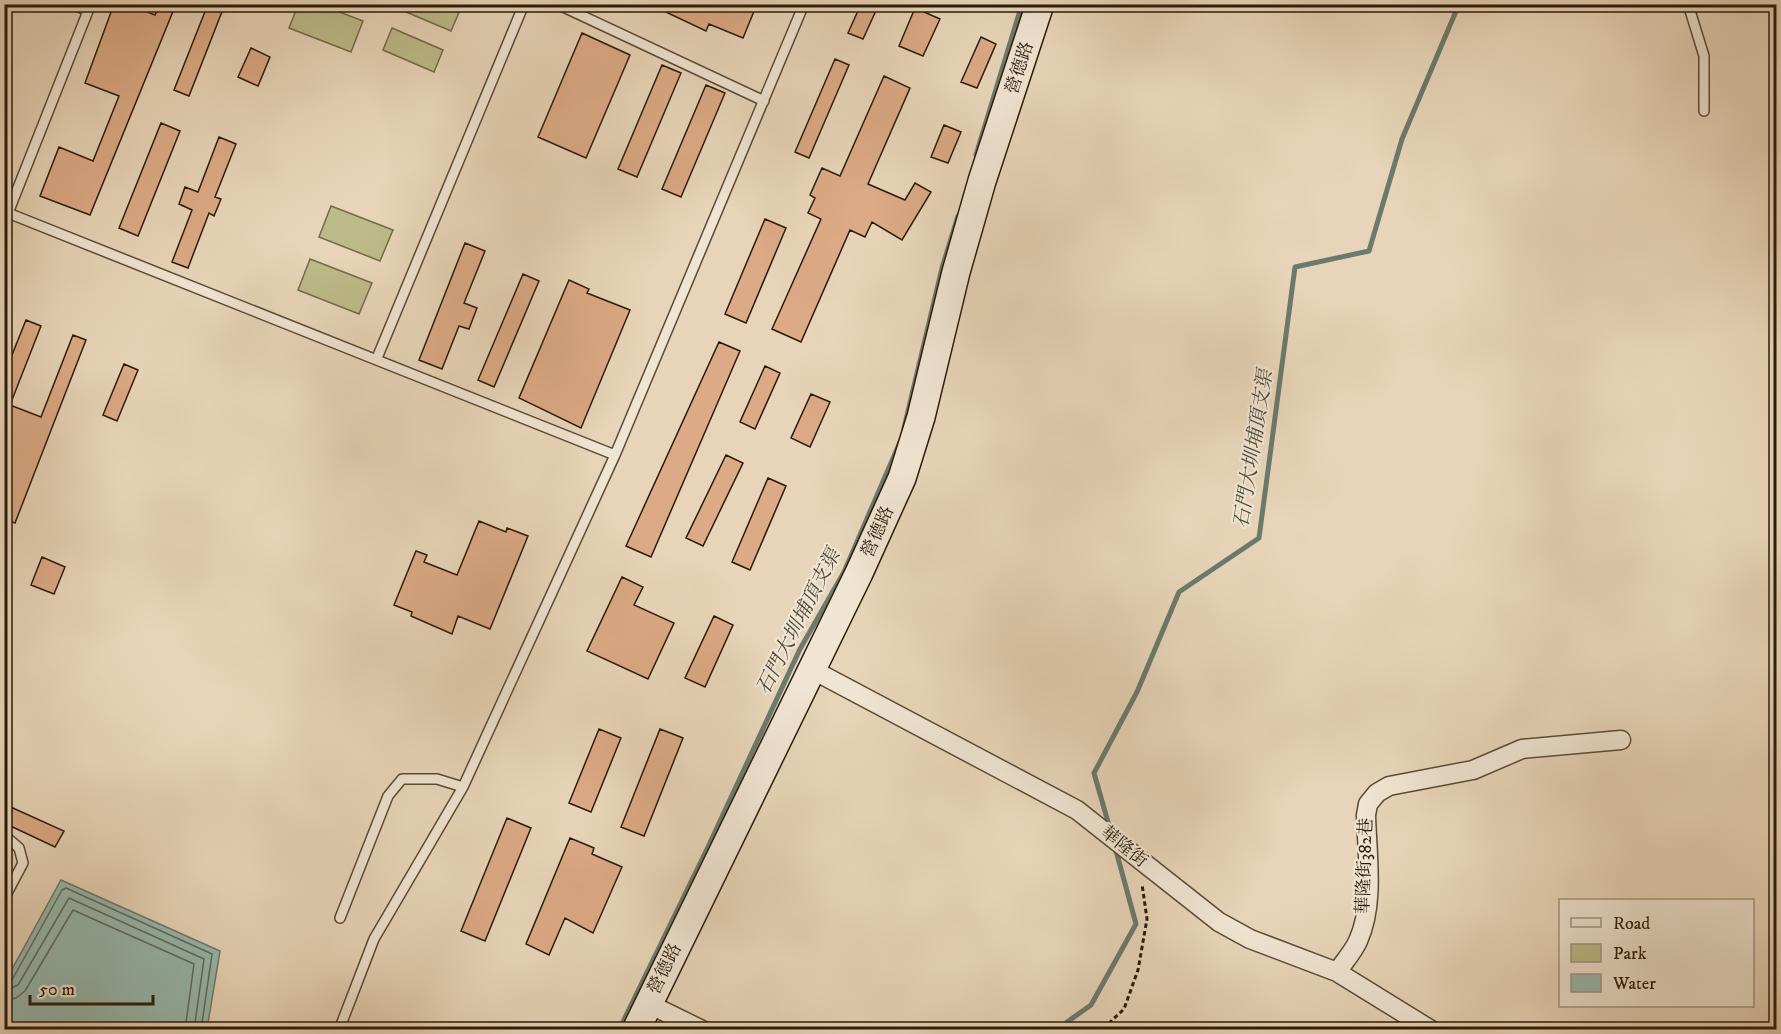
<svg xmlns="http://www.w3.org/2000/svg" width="1781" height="1034" viewBox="0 0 1781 1034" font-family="'IM FELL DW Pica','Noto Serif TC',serif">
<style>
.green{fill:#bebb8a;stroke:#746b4a;stroke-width:1.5}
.water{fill:#97b9af;stroke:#6b7a6d;stroke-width:1.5}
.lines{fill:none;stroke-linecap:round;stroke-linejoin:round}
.shore{stroke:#606a5c;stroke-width:1.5}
.stream{stroke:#6b7a6d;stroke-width:5}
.building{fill:#dcaa86;stroke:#2a1b09;stroke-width:1.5}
.lane-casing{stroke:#5a4a35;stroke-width:12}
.street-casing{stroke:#5a4a35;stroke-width:21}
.secondary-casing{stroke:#2a1b09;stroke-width:30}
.path{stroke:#2a1b09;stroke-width:3;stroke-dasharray:4.5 3;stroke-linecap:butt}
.lane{stroke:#f0e4d2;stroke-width:9}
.street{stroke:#f0e4d2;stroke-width:18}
.secondary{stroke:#f0e4d2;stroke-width:27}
.labels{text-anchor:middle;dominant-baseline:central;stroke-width:4.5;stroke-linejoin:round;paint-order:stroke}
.street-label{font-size:18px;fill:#2a1b09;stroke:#f0e4d2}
.water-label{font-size:20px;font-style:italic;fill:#4b4a3b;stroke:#f0e4d2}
</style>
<rect width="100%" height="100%" fill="#e8d5b9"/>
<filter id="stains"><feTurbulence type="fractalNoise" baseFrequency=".00333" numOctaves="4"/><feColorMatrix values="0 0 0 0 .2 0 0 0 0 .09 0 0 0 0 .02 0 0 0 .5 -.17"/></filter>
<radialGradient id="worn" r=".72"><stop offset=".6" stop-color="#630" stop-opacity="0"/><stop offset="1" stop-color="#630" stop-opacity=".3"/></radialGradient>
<!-- green -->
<path class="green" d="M448 4 460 10 451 31 399 9 401 5Z
M298 5H321L363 21 351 52 289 28Z
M392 28 443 50 434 72 383 50Z
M331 206 393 230 380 261 319 237Z
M310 259 372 283 359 314 298 290Z"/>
<!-- water -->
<path class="water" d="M61 880 220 951 207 1029H5V982Z"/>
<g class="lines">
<!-- shore -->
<path class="shore" d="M4 984 12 980 62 890 66 888 212 954 201 1030
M4 991 18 985 69 898 204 959 194 1030
M4 1000 16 998 25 991 73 910 194 964 185 1030"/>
<!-- stream -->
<path class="stream" d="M976 155 1022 4
M904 428 942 268 958 216
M1110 829 1094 773 1137 692 1179 592 1259 538 1295 267 1369 251 1402 139 1459 4
M619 1030 708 847 800 649 844 572 900 442
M1066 1030 1067 1022 1091 1005 1136 924 1115 847"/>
</g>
<!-- building -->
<path class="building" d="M114 4H127L155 15 160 4H176L90 215 40 196 59 147 93 161 119 96 85 83Z
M208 4H225L189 96 174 90Z
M649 4H757L743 38 709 24 706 31Z
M861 4H879L863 39 848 33Z
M915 8 940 19 923 56 899 46Z
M582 33 630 55 586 158 538 137Z
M981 37 996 44 977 88 961 82Z
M251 48 270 57 258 86 238 77Z
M835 59 849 65 809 158 795 152Z
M662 65 681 73 637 177 618 169Z
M884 76 910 88 868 184 905 200 915 183 931 192 902 240 872 222 865 237 850 230 801 342 772 329 821 219 808 213 815 198 810 195 822 168 840 176Z
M706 85 725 93 681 197 662 189Z
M161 123 180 131 138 236 119 228Z
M944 125 961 132 948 163 931 157Z
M219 137 236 144 215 197 221 199 214 216 209 213 188 268 172 262 192 210 179 204 185 187 198 192Z
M765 219 786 228 746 323 725 314Z
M465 243 485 251 464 303 477 308 469 329 459 326 442 369 419 360Z
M523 274 539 281 494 387 478 380Z
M569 280 589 289 587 293 630 310 581 428 519 398Z
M26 320 41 326 10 405 41 417 73 335 86 340 15 523 4 519V375Z
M719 342 740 351 651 557 626 546Z
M124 364 138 370 117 421 103 415Z
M765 366 780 373 755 429 740 422Z
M811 394 830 402 810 447 791 438Z
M726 455 743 463 703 546 686 538Z
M768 478 786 486 750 570 732 562Z
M479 521 506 532 507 528 528 536 490 629 458 616 452 634 411 616 412 612 394 605 416 551 427 555 424 562 457 575Z
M42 557 65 567 54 594 31 585Z
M622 577 643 587 634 605 674 623 648 679 587 651Z
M714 616 733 625 705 687 685 678Z
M599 729 621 738 591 812 569 803Z
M660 729 683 738 644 836 621 827Z
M4 804 64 831 55 847 4 823Z
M507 818 531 828 485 941 461 931Z
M570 838 594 848 592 854 622 867 593 933 565 918 549 955 526 944Z"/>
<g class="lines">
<defs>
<path id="lane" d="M72 4 88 11 91 4
M557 4 764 101
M1688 4 1704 56V111
M88 11 8 213 615 455
M377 358 524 4
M4 835 19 848 23 863 4 899
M340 918 388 796 402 779H437L463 787
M339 1030 374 939 463 787 615 455 804 4"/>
<path id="street" d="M811 669 1077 810 1219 922 1250 939 1337 972 1431 1030
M1337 972C1344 962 1353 952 1358 941 1375 903 1367 855 1366 815L1368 804 1377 793 1389 786 1473 770 1522 749 1621 740
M649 1004 702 1030"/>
<path id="secondary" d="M636 1030 859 573 902 478 921 417 956 272 982 181 1040 4"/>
</defs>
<!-- lane casing -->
<use href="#lane" class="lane-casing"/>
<!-- street casing -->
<use href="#street" class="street-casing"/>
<!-- secondary casing -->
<use href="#secondary" class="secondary-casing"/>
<!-- path -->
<path class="path" d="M1106 1030 1107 1025 1124 1009 1138 970 1147 919 1142 884"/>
<!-- lane -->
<use href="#lane" class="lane"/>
<!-- street -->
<use href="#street" class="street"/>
<!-- secondary -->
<use href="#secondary" class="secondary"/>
</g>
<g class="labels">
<!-- street labels -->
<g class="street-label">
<text transform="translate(1020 68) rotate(-72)">營德路</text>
<text transform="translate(878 532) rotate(-66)">營德路</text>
<text transform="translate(1124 847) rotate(39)">華隆街</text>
<text transform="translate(1365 866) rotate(-88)">華隆街382巷</text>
<text transform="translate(665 969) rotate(-64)">營德路</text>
</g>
<!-- water labels -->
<g class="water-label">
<text transform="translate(1254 449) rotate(-81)">石門大圳埔頂支渠</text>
<text transform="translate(799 622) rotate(-63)">石門大圳埔頂支渠</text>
</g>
</g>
<!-- margin -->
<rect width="1781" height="1034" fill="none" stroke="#e8d5b9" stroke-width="24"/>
<rect x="6" y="6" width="1769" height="1022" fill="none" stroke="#2a1b09" stroke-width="3"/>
<rect x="12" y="12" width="1757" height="1010" fill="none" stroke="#2a1b09" stroke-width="1.5"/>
<!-- legend -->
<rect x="1559" y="899" width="195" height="108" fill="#f0e4d2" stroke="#a19482" stroke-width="1.5"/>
<rect x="1571" y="918" width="30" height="9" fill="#f0e4d2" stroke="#a19482" stroke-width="1.5"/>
<text x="1613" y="929" font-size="18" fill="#2a1b09">Road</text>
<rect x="1571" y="944" width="30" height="18" fill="#bebb8a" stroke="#a19482" stroke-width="1.5"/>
<text x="1613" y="959" font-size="18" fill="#2a1b09">Park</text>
<rect x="1571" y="974" width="30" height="18" fill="#97b9af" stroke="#a19482" stroke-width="1.5"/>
<text x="1613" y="989" font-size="18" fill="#2a1b09">Water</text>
<!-- scale -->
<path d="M30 995v9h123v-9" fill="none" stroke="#2a1b09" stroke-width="3"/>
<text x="39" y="995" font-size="18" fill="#2a1b09" stroke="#f0e4d2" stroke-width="4.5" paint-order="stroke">50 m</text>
<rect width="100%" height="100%" filter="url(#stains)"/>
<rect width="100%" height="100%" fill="url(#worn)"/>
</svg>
